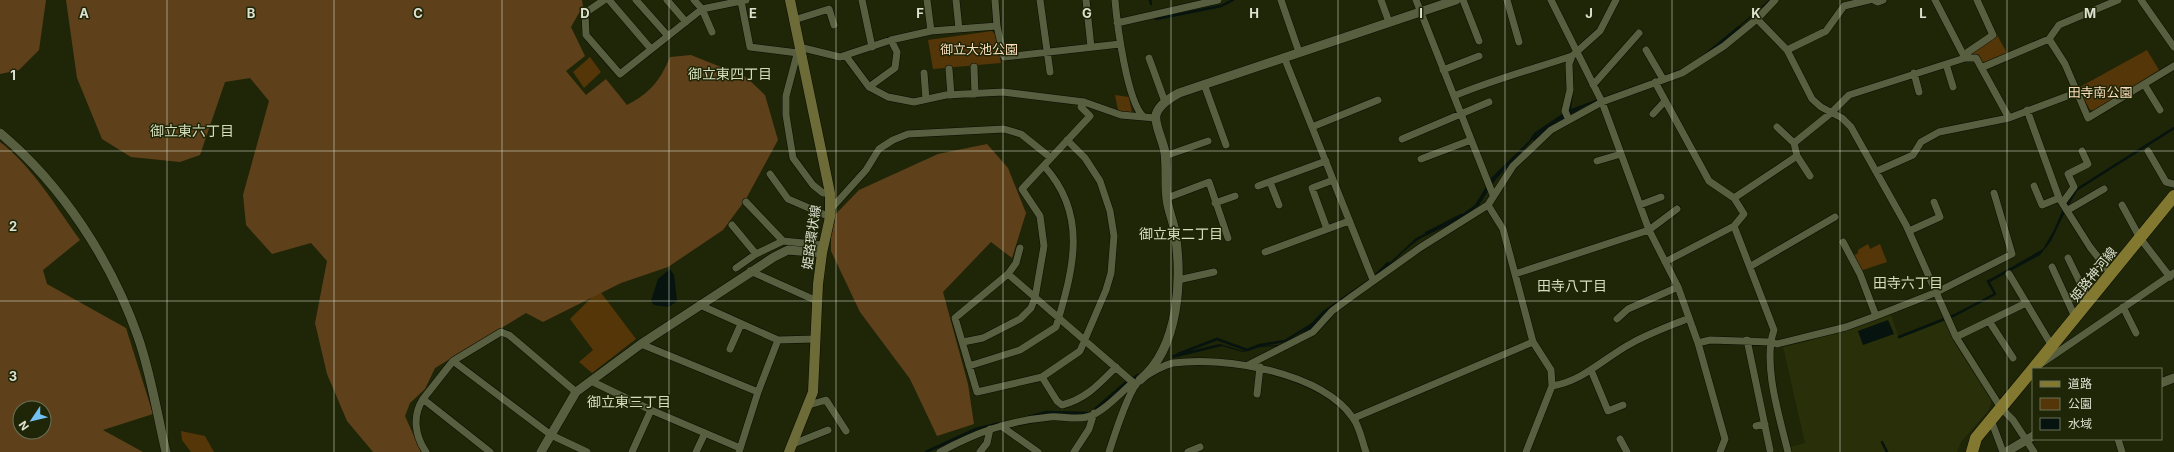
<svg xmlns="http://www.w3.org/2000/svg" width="2174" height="452" viewBox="0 0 2174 452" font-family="Inter,'Noto Sans JP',sans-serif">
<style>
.built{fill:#282f09}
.green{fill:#553608}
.forest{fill:#5e411b;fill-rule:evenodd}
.water{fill:#06130e}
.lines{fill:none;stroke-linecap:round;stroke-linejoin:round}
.stream{stroke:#06130e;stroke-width:2.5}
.minor-casing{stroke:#090d00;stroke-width:8}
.tertiary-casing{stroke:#090d00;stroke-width:10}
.secondary-casing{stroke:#090d00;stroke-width:11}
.primary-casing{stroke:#090d00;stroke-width:13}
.minor{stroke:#575f40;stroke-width:7}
.tertiary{stroke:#575f40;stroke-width:9}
.secondary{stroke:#6d6b38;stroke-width:10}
.primary{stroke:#827830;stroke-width:12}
.grid{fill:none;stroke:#dde1d0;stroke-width:1;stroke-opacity:0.55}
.labels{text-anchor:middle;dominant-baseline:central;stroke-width:3;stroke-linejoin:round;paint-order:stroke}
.park-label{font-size:13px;fill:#fcdebc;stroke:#1f2507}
.street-label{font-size:13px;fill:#dde1d0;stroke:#1f2507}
.neighbourhood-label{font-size:14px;fill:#d4debb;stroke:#1f2507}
.grid-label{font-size:13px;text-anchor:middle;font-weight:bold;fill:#dde1d0;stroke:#1f2507;stroke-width:3;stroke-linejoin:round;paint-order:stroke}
</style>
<rect width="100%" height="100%" fill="#1f2507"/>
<!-- built -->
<path class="built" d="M1891 315 1899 338 1945 320 1957 346 1992 400 1989 410 1961 442 1957 452H1792L1790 447 1805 443 1783 347 1805 342Z"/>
<!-- green -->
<path class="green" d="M992 31 997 36 1001 63 933 69 928 40Z
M1997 35 2007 53 1985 62H1982L1979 55 1971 53Z
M2147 50 2159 70 2096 111 2090 110 2078 88Z
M590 57 601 72 584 88 573 72Z
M1115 95 1129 97 1132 113 1126 114 1118 110Z
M1868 244 1870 249 1880 244 1887 262 1860 271 1853 256 1858 253V250Z
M599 290 636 339 592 373 579 362 593 350 570 319Z
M181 431 205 436 214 452H191L182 440Z"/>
<!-- forest -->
<path class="forest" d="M0 0H46L39 50 19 70 0 74Z
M66 0H582L583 6 571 27 585 56 566 71 586 95 606 79 627 105C650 93 660 81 670 57L691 55 746 77 765 95 778 140 746 199 723 230 668 267 621 283 543 322 526 313 435 368 425 389 410 403 405 416 421 452H373L347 421 327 374 315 323 327 261 311 243 272 254 246 225 243 195 269 101 250 78 225 82 200 155 180 162 131 157 102 139 77 78Z
M0 142C33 167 56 207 80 240L43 270 47 284 126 328 153 414 103 430 143 452H0ZM20 408H44V432H20Z
M987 144 1008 168 1026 213 1012 258 991 242 943 292 968 384 974 424 937 436 910 379 860 312 831 251V219L859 190 938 154Z"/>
<!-- water -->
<path class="water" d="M1769 0H1771L1703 58 1685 69 1585 106 1539 133 1496 179 1479 205 1459 220 1421 238 1410 246 1383 271 1324 314 1313 327 1298 338 1279 346 1260 347 1243 352 1222 346 1173 358 1172 355 1220 344 1243 351 1258 346 1280 345 1298 337 1323 311 1382 270 1416 238 1454 220 1475 205 1492 177 1529 141 1534 133 1568 110 1572 91 1571 65 1573 57 1575 58 1572 66 1574 87 1571 109 1684 68 1703 57Z
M2063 209 2065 212 2051 241 2040 255 1988 283 1987 281 2043 249 2054 230Z
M670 269 674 275 677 301 669 307 654 305 651 301 658 279Z
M1888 320 1894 334 1863 345 1858 331Z"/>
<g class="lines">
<!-- stream -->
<path class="stream" d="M1150 0 1151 4
M1156 19 1221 6 1233 0
M1705 55 1739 27
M1534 139 1549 127
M2066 207 2076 190 2174 128
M1426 233 1461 215
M1377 274 1388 263
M1899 337 1955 315 1995 294 1988 281H1990
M1178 354 1217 339 1247 350 1260 345 1285 341 1314 323
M1093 411 1124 384 1138 375
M1028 417 1046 412 1088 413
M1882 442 1887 452
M926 452 976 429 1000 423"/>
<defs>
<path id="minor" d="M604 0 585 13 586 35 620 74 702 9 746 0
M609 0 651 49
M636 0 668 36
M667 0 686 22
M694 0 702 9 712 32
M862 0 872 47
M927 0 931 31
M956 0 959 29
M995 0 997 26
M1040 0 1050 72
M1086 0 1091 47
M1115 0C1117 24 1127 101 1143 116
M1281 0 1299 52
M1381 0 1389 22
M1416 0 1493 195
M1463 0 1479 41
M1507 0 1519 42
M1551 0 1602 102 1649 230 1678 287 1698 343 1725 439 1720 452
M1874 0 1878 2 1883 0
M1935 0 1965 58 1968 52 1993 35 1977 0
M2141 0 2174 47
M741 1 750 47 798 53
M1757 19 1787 50 1812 99 1821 107 1842 118 1851 127 1906 225 1956 337 2001 408 2013 420 2034 452
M794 20 829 9 834 25
M1117 23 1218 0
M2049 39 2065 64 2088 118 2174 66
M1646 50 1663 79
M1787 50 1826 31 1844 6 1869 0
M846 56 869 87 888 97 914 102 946 95 1003 92 1084 102 1121 115 1155 118
M1284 57 1373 280
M1149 58 1165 102
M1946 64 1953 87
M974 67 975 94
M1983 67 2049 39 2059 25 2118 0
M949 69 951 95
M1443 70 1479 56
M924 73 926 99
M1914 73 1919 92
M1655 82 1709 181 1734 198 1744 214 1734 226 1774 330C1762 363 1780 419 1788 452
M1204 84 1226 145
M2144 84 2160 110
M1593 85 1639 33
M869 87 895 68 897 52 891 40
M1454 96C1492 80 1533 69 1572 56
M2027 110 2059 198 2090 247 2111 274
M1653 114 1665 101
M1569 120 1565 111 1570 90 1569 64 1572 56 1600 31 1616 0
M1312 127 1378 100
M1777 127 1794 143
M1402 139 1489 102
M2148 151 2166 182 2174 184
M1165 156 1208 141
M1421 159 1471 140
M1597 161 1621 154
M1877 171 1913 155 1921 142 1939 132 2009 118 2078 92
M770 174 788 199 830 217
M1810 176 1797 156 1794 143 1831 113 1849 95 1965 58H1976L2009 118
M1270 182 1279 205
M1258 186 1326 161
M2034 186 2042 205 2059 198
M830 193H823L813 185 793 158 786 115V96L799 47 840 57 891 40 931 31 997 26 1004 57 1120 44
M1167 198 1209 182 1228 238
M1734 198 1797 156
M746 202 783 241
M2063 202 2074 187 2068 174 2088 164 2082 151
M1215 203 1235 196
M1488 205 1503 229 1533 342 1551 370 1552 386 1526 452
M1640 205 1661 197
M2122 205 2140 238 2170 277
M830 210 866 170 879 149 893 140 908 134 1004 129 1021 134 1051 158
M2068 210 2104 189
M732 225 756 254
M1327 229 1312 188 1333 180
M1909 231 1940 217 1934 202
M1843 242 1860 274 1876 316
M1020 248 1016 263 1008 274 955 318 977 392 1042 377 1080 351 1106 290 1111 273 1114 236 1110 211 1100 181 1085 158 1067 140
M1265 252 1349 221
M2068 258 2089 301
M1665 262 1734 226
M1751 266 1835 217
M2052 267 2075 317
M736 268 756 254 783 241 823 245
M750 271 817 301
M1008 274 1136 385
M1515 274 1649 230 1677 209
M2009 274 2052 346
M1178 280 1214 272
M700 305 778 340
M2123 307 2136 333
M1617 319 1628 309 1678 287
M1989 321 2013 358
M1956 337 2026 303
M1747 340 1770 450
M963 342 983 338 1020 319 1031 308 1035 298 1044 246 1040 216 1022 189 1090 116 1081 107 1084 102
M1698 343 1710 340 1770 342 1777 344 1846 327 1876 316 1937 292 2012 254 1994 193
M641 344 758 392
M730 349 741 324
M453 361 551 435 587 452
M2042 363 2174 273
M1248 365 1313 332 1332 311 1351 297 1421 247 1488 205 1513 166 1551 130 1602 102 1682 73 1724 46 1757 19 1775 0
M969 366 1020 350 1056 327C1073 270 1089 215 1044 166
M1591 370 1608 411 1623 405
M1042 377 1057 401 1062 405C1086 399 1099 384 1116 367
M591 381 651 410 740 448
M1552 386C1584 381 1605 357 1632 343 1650 333 1670 326 1689 318
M1257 394 1260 367
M423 399C412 416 415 436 426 452
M809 405 826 400 846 431
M1354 418 1533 342
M1991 420 2003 452
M1001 426 1038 452
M1756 426 1765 424
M1620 439 1627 452
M2118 439 2122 452
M793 444 828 430
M490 452 423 399 453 361 501 332 509 335 576 392
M632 452 651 410
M696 452 705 433
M739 452 758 392 778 340 815 339
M940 452C977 432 1008 421 1050 417 1061 416 1076 420 1087 417 1101 414 1122 392 1133 382
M980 452 987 443 990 429
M1074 452 1089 429 1094 413
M1109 452C1114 437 1129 388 1140 380 1148 374 1164 365 1173 363 1225 356 1321 372 1353 418 1360 427 1362 442 1366 452
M1188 452 1200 447"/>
<path id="tertiary" d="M0 133C62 185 111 260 138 337 151 374 157 414 166 452
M1140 380C1180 347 1182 278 1175 232 1173 220 1168 210 1167 199 1165 184 1167 169 1165 153 1164 143 1154 124 1156 115 1158 105 1170 98 1179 93L1456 0
M2161 383 2174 378
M541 452 576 392 641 344 774 257 788 250 822 253
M2006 452 2033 436"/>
<path id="secondary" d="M789 452 813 392 818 284 822 253 830 217V193L790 0"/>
<path id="primary" d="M2033 369 2174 196
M1972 452 1976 438 2033 369"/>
</defs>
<!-- minor casing -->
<use href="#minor" class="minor-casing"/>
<!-- tertiary casing -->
<use href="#tertiary" class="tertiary-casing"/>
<!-- secondary casing -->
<use href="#secondary" class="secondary-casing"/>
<!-- primary casing -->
<use href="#primary" class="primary-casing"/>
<!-- minor -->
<use href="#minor" class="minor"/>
<!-- tertiary -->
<use href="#tertiary" class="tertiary"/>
<!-- secondary -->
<use href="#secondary" class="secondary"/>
<!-- primary -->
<use href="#primary" class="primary"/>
</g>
<!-- grid -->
<path class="grid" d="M167 0V452M334 0V452M502 0V452M669 0V452M836 0V452M1003 0V452M1171 0V452M1338 0V452M1505 0V452M1672 0V452M1840 0V452M2007 0V452M0 151H2174M0 301H2174"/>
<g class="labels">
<!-- park labels -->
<g class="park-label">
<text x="979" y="49">御立大池公園</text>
<text x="2100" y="92">田寺南公園</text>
</g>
<!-- street labels -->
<g class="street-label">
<text transform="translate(811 237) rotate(-82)">姫路環状線</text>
<text transform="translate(2093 274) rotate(-51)">姫路神河線</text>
</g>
<!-- neighbourhood labels -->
<g class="neighbourhood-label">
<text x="730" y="73">御立東四丁目</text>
<text x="192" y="130">御立東六丁目</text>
<text x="1181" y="233">御立東二丁目</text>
<text x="1908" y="282">田寺六丁目</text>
<text x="1572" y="285">田寺八丁目</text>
<text x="629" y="401">御立東三丁目</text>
</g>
</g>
<g class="grid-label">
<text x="84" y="18">A</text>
<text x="251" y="18">B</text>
<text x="418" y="18">C</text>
<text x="585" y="18">D</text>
<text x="753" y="18">E</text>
<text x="920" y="18">F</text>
<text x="1087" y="18">G</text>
<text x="1254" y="18">H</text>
<text x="1421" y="18">I</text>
<text x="1589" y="18">J</text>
<text x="1756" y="18">K</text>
<text x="1923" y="18">L</text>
<text x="2090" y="18">M</text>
<text x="13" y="80">1</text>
<text x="13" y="231">2</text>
<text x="13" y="381">3</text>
</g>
<!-- legend -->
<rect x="2032" y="368" width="130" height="72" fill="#1f2507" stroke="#6b7057"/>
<rect x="2040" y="381" width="20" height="6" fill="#827830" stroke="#6b7057"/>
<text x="2068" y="388" font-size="12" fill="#dde1d0">道路</text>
<rect x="2040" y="398" width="20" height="12" fill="#553608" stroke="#6b7057"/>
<text x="2068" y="408" font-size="12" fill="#dde1d0">公園</text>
<rect x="2040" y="418" width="20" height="12" fill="#06130e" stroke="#6b7057"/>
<text x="2068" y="428" font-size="12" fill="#dde1d0">水域</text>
<!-- north arrow -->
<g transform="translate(32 420) rotate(235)"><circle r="19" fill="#1f2507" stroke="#6b7057"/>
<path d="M0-3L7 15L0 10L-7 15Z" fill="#71c1f5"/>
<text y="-6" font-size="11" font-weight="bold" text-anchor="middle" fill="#dde1d0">N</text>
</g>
</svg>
